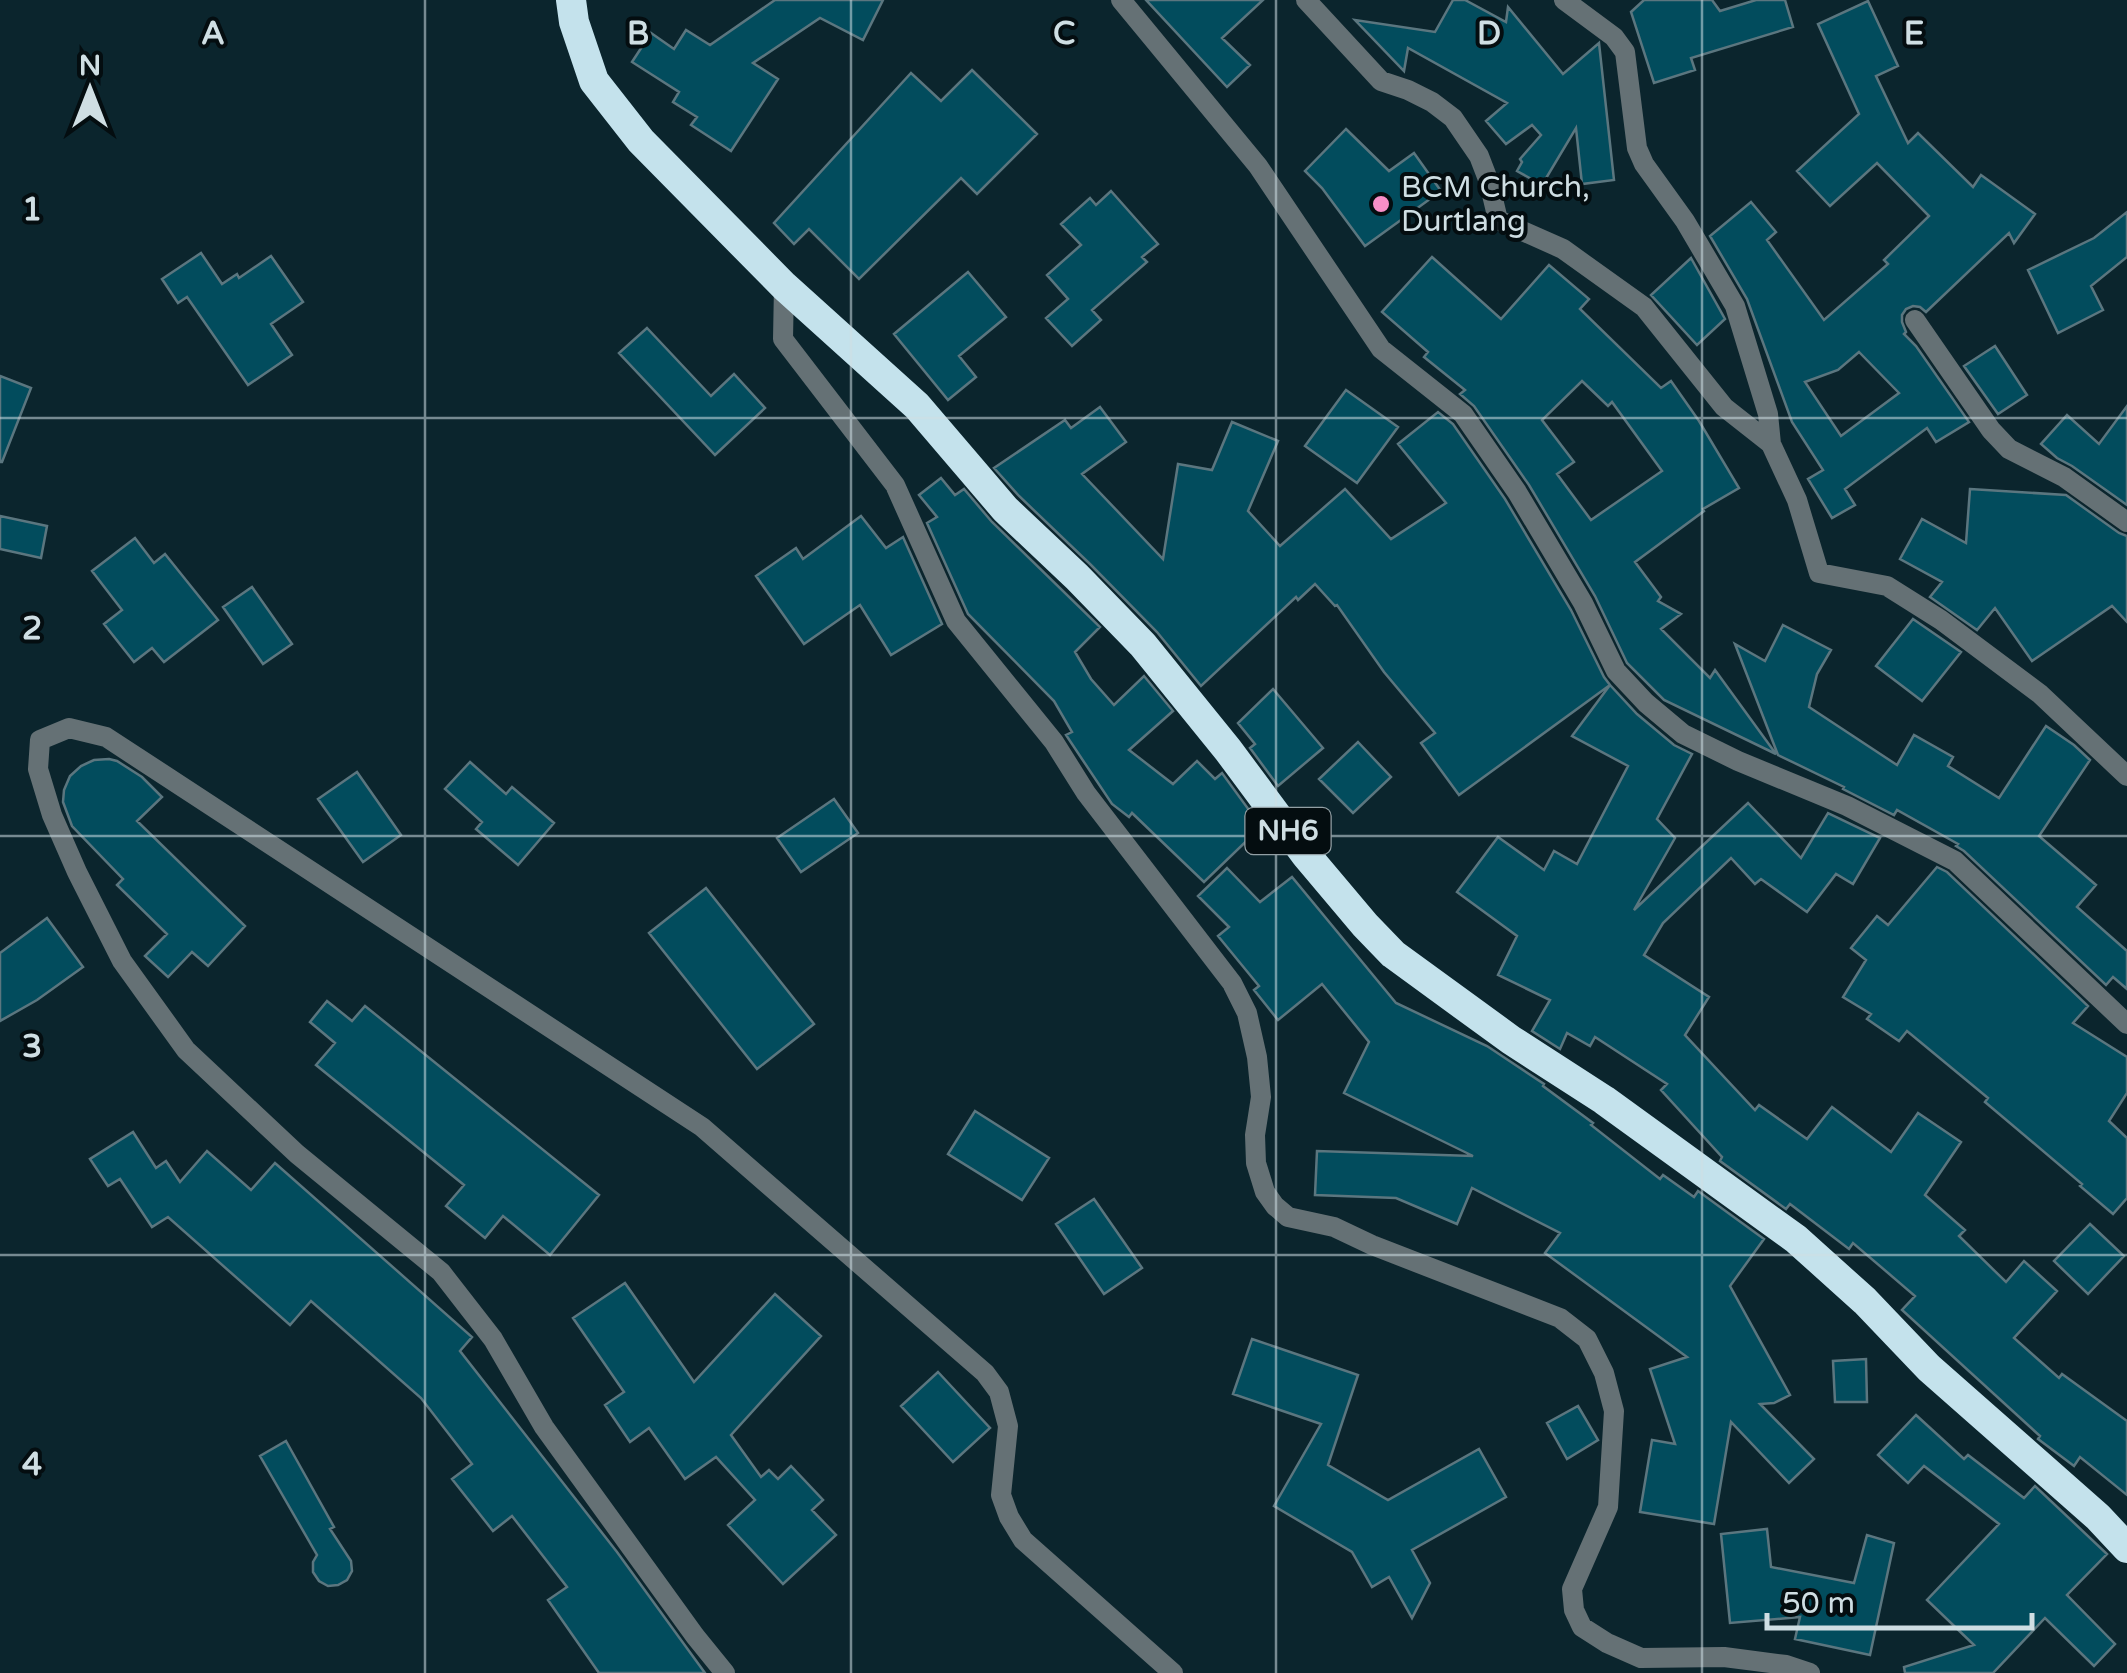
<svg xmlns="http://www.w3.org/2000/svg" width="2127" height="1673" viewBox="0 0 2127 1673" font-family="'Varela Round',sans-serif">
<style>
.building{fill:#024c5d;stroke:#5b767f;stroke-width:2.5;fill-rule:evenodd}
.lines{fill:none;stroke-linecap:round;stroke-linejoin:round}
.street{stroke:#657175;stroke-width:20}
.highway{stroke:#c4e2ec;stroke-width:30}
.grid{fill:none;stroke:#cfdee3;stroke-width:2.5;stroke-opacity:0.55}
.poi-dot{fill:#f98fc8;stroke:#040d10;stroke-width:4}
.labels{text-anchor:middle;dominant-baseline:central;stroke-width:8;stroke-linejoin:round;paint-order:stroke}
.shield{fill:#040d10;stroke:#929fa4;stroke-width:2.5}
.shield-label{font-size:28px;font-weight:bold;fill:#cfdee3}
.poi-label{font-size:30px;fill:#cfdee3;stroke:#040d10;text-anchor:start}
.grid-label{font-size:32px;text-anchor:middle;font-weight:bold;fill:#cfdee3;stroke:#040d10;stroke-width:8;stroke-linejoin:round;paint-order:stroke}
</style>
<rect width="100%" height="100%" fill="#0b252d"/>
<!-- building -->
<path class="building" d="M775 0H883L863 40 820 18 753 63 778 79 731 151 691 125 697 117 673 102 679 92 632 62 651 33 674 49 686 30 710 45Z
M1146 0H1263L1222 38 1250 65 1227 87Z
M1453 0H1465L1506 22 1508 7 1563 74 1599 43 1614 180 1582 184 1576 128 1542 185 1517 171 1522 162 1520 159 1541 135 1532 125 1506 144 1486 121 1507 103 1408 48 1404 71 1355 20 1435 32Z
M1644 0H1712L1720 11 1756 0H1785L1793 27 1691 58 1695 70 1654 83 1631 12Z
M1868 1 1898 66 1876 76 1908 143 1918 133 1973 187 1981 175 2035 214 2014 243 2009 233 1926 312 1920 307 1913 306 1906 309 1902 315V322L1906 332 1904 334 1916 346 1969 422 1936 442 1927 428 1845 489 1855 505 1832 518 1808 479 1823 470 1792 422 1747 299 1710 236 1751 202 1776 232 1767 240 1824 320 1888 264 1884 260 1929 216 1877 163 1830 206 1797 171 1859 114 1818 24ZM1859 352 1899 393 1841 436 1805 382 1838 370Z
M972 70 1037 134 977 194 961 178 859 279 809 229 794 244 774 223 911 73 941 101Z
M1346 129 1389 171 1414 153 1441 191 1365 246 1322 188 1305 171Z
M1111 191 1158 244 1142 257 1147 262 1092 310 1101 320 1072 346 1046 318 1068 299 1047 275 1081 245 1061 224 1090 198 1096 205Z
M2127 212V257L2091 286 2103 310 2058 333 2028 270 2094 238Z
M201 253 222 284 237 274 239 278 271 256 303 302 271 324 292 355 248 385 187 297 178 303 162 279Z
M1432 257 1501 319 1549 265 1589 299 1580 309 1661 388 1671 381 1699 421 1739 488 1703 509 1704 511 1635 562 1661 597 1658 601 1681 614 1661 629 1710 678 1715 670 1776 754 1664 700 1627 663 1595 596 1529 485 1474 406 1460 394 1465 390 1424 357 1428 352 1382 312ZM1582 381 1608 406 1612 402 1662 471 1591 520 1557 474 1574 462 1542 420Z
M1691 258 1725 319 1697 345 1651 295Z
M968 272 1006 317 959 356 976 377 948 400 894 334Z
M647 328 711 396 734 374 765 408 715 455 619 353Z
M1995 346 2027 395 1998 414 1964 366Z
M0 376 31 388 2 462H0Z
M1346 390 1398 427 1357 483 1305 446Z
M2127 406V505L2072 466 2057 458 2041 444 2067 415 2099 444Z
M1100 407 1126 442 1082 474 1163 559 1178 464 1212 470 1232 422 1278 441 1248 511 1280 546 1345 489 1391 539 1446 503 1398 444 1438 412 1453 424 1505 499 1571 610 1604 677 1610 685 1459 795 1421 743 1435 733 1384 672 1337 605 1335 606 1315 584 1298 600 1296 597 1201 686 1157 632 1090 564 1019 496 994 468 1065 420 1071 428Z
M941 478 955 495 964 489 992 522 1100 627 1075 652 1091 679 1114 705 1144 676 1173 711 1129 750 1173 784 1197 761 1215 779 1222 773 1249 810 1247 812 1261 827 1204 882 1132 813 1129 817 1112 804 1066 735 1072 732 1054 701 968 614 927 523 937 517 919 495Z
M1970 489 2066 495 2119 533 2127 536V622L2112 606 2032 661 1995 608 1977 630 1930 597 1942 582 1900 559 1922 519 1966 543Z
M0 516 47 526 41 558 0 549Z
M861 516 886 548 903 537 942 624 891 655 860 605 804 644 756 576 796 548 803 559Z
M135 538 154 563 165 554 218 620 164 662 152 648 134 662 104 624 122 610 92 571Z
M252 587 292 644 263 664 223 607Z
M1913 619 1961 652 1922 701 1876 666Z
M1783 625 1831 650 1817 674 1809 707 1897 765 1914 735 1953 757 1948 766 1999 798 2046 726 2074 745 2090 760 2039 836 2096 885 2077 907 2127 951V989L2113 977 2106 985 1964 851 1956 846 1958 844 1897 810 1894 815 1843 789 1844 787 1778 755 1735 644 1765 661Z
M1610 685 1637 714 1674 745 1692 754 1657 819 1675 838 1634 910 1748 803 1801 858 1828 813 1880 838 1853 884 1836 874 1807 912 1761 879 1755 884 1731 858 1663 923 1644 955 1709 997 1685 1035 1755 1110 1759 1105 1807 1139 1832 1107 1891 1152 1918 1113 1961 1142 1925 1195 1965 1230 1959 1236 2006 1282 2024 1261 2057 1291 2014 1338 2059 1378 2062 1374 2127 1421V1495L2080 1457 2074 1466 2038 1439 2040 1436 1902 1310 1915 1296 1853 1243 1849 1249 1790 1204 1786 1209 1720 1161 1722 1157 1661 1090 1667 1084 1595 1037 1590 1046 1567 1033 1560 1049 1532 1031 1550 1000 1498 975 1517 936 1457 892 1498 837 1544 870 1554 851 1577 864 1628 766 1572 736Z
M1273 689 1323 748 1278 786 1250 748 1255 744 1238 723Z
M1358 742 1391 777 1353 813 1319 779Z
M109 759 117 761 142 777 162 797 137 821 245 926 208 966 192 952 168 977 145 956 167 934 117 885 123 879 72 826 63 802 64 790 70 776 81 766 94 760Z
M470 762 506 794 512 787 554 823 518 865 476 829 482 822 445 789Z
M357 772 401 835 363 862 318 799Z
M834 799 858 833 801 872 777 838Z
M1937 867 1947 872 2088 1006 2073 1023 2127 1057V1093L2109 1121 2127 1138V1198L2113 1214 2080 1186 2082 1184 1985 1102 1988 1098 1907 1031 1899 1041 1867 1019 1871 1014 1843 997 1866 960 1851 948 1877 916 1888 925Z
M1227 868 1260 902 1292 877 1396 1003 1487 1046 1544 1084 1543 1086 1593 1123 1591 1125 1660 1179 1663 1175 1694 1197 1698 1191 1764 1239 1730 1286 1790 1395 1774 1403 1760 1404 1814 1459 1789 1483 1731 1422 1714 1524 1640 1512 1652 1440 1675 1444 1650 1369 1687 1357 1545 1253 1560 1233 1472 1188 1457 1224 1396 1198 1315 1195 1317 1151 1473 1156 1344 1093 1369 1042 1322 984 1278 1020 1254 990 1259 986 1218 936 1229 927 1198 896Z
M706 888 814 1024 757 1069 649 933Z
M47 918 83 967 37 1000 0 1021V953Z
M327 1001 352 1021 365 1006 599 1195 550 1255 503 1216 485 1238 446 1206 464 1185 316 1065 335 1043 310 1022Z
M975 1111 1049 1158 1022 1200 948 1154Z
M133 1132 156 1168 166 1161 180 1182 207 1151 251 1190 275 1163 472 1337 460 1351 617 1552 705 1673H599L548 1600 567 1587 512 1516 493 1531 452 1479 472 1464 421 1398 311 1301 290 1325 168 1217 152 1227 120 1179 108 1186 90 1159Z
M1094 1199 1142 1268 1104 1294 1056 1224Z
M2090 1224 2124 1256 2088 1294 2054 1261Z
M625 1283 694 1382 775 1294 821 1336 731 1435 761 1477 769 1470 778 1479 791 1466 823 1500 812 1510 836 1535 783 1584 728 1525 755 1500 716 1457 685 1479 649 1428 630 1442 605 1405 624 1392 573 1318Z
M1252 1339 1358 1375 1328 1465 1388 1500 1479 1449 1506 1497 1412 1550 1430 1583 1412 1618 1389 1577 1372 1587 1352 1552 1274 1506 1321 1424 1233 1394Z
M1866 1359 1867 1402H1835L1833 1361Z
M938 1372 990 1428 953 1462 901 1406Z
M1578 1406 1598 1440 1567 1459 1547 1423Z
M1916 1415 1964 1459 1968 1455 2024 1498 2035 1486 2107 1554 2067 1595 2115 1644 2094 1666 2045 1618 1993 1673H1905L1904 1667 1974 1645 1927 1600 1999 1524 1924 1466 1908 1483 1878 1455Z
M286 1441 334 1527 330 1529 351 1561 352 1571 347 1580 338 1585 328 1586 319 1581 313 1572V1562L317 1555 260 1456Z
M1767 1529 1771 1567 1854 1583 1867 1535 1894 1543 1870 1655 1795 1639 1800 1617 1730 1623 1721 1534Z"/>
<g class="lines">
<!-- street -->
<path class="street" d="M1121 0 1258 166 1381 349 1463 414 1517 492 1583 603 1616 671 1646 703 1683 734 1738 761 1847 806 1955 861 2127 1024
M1306 0 1381 81 1408 90 1432 102 1453 118 1479 156 1489 182 1498 220 1563 249 1644 307 1724 407 1771 444
M1564 0 1614 37 1625 52 1637 148 1644 164 1685 221 1735 306 1768 414 1771 444 1797 500 1819 573 1887 586 1941 620 2040 694 2127 776
M784 286 783 339 895 485 956 621 1054 742 1086 793 1232 983 1247 1013 1257 1057 1261 1097 1255 1135 1256 1163 1265 1192 1275 1206 1288 1217 1334 1227 1372 1245 1560 1318 1587 1339 1604 1373 1614 1411 1608 1507 1572 1589 1574 1610 1582 1627 1607 1643 1641 1658 1724 1657 1786 1665 1810 1673
M1915 320 1991 430 2009 449 2064 477 2127 522
M725 1673 695 1636 544 1427 493 1339 441 1272 297 1154 186 1050 122 961 77 872 52 815 38 769 40 740 69 728 106 737 702 1127 985 1373 999 1392 1008 1426 1001 1495 1009 1517 1023 1540 1173 1673"/>
<!-- highway -->
<path class="highway" d="M571 0 574 22 594 81 641 141 784 286 917 406 1005 509 1077 577 1143 645 1228 750 1306 855 1365 925 1393 954 1511 1040 1604 1100 1796 1239 1865 1301 1929 1368 2098 1517 2127 1548"/>
</g>
<!-- grid -->
<path class="grid" d="M425 0V1673M851 0V1673M1276 0V1673M1702 0V1673M0 418H2127M0 836H2127M0 1255H2127"/>
<!-- markers -->
<circle class="poi-dot" cx="1381" cy="204" r="10"/>
<g class="labels">
<!-- shield labels -->
<rect class="shield" x="1245.5" y="808" width="85" height="46" rx="8"/>
<g class="shield-label">
<text x="1288" y="831">NH6</text>
</g>
<!-- poi labels -->
<g class="poi-label">
<text x="1401" y="187">BCM Church,<tspan x="1401" dy="34">Durtlang</tspan></text>
</g>
</g>
<g class="grid-label">
<text x="213" y="44">A</text>
<text x="638" y="44">B</text>
<text x="1064" y="44">C</text>
<text x="1489" y="44">D</text>
<text x="1914" y="44">E</text>
<text x="32" y="220">1</text>
<text x="32" y="639">2</text>
<text x="32" y="1057">3</text>
<text x="32" y="1475">4</text>
</g>
<!-- north arrow -->
<g transform="translate(90 90)" stroke="#040d10" stroke-width="8" paint-order="stroke">
<path d="M0-8L18 38L0 25L-18 38Z" fill="#cfdee3"/>
<text y="-15" font-size="28" font-weight="bold" text-anchor="middle" fill="#cfdee3">N</text>
</g>
<!-- scale -->
<path d="M1767 1613v15h265v-15" fill="none" stroke="#cfdee3" stroke-width="5"/>
<text x="1782" y="1613" font-size="30" fill="#cfdee3" stroke="#040d10" stroke-width="8" paint-order="stroke">50 m</text>
</svg>
